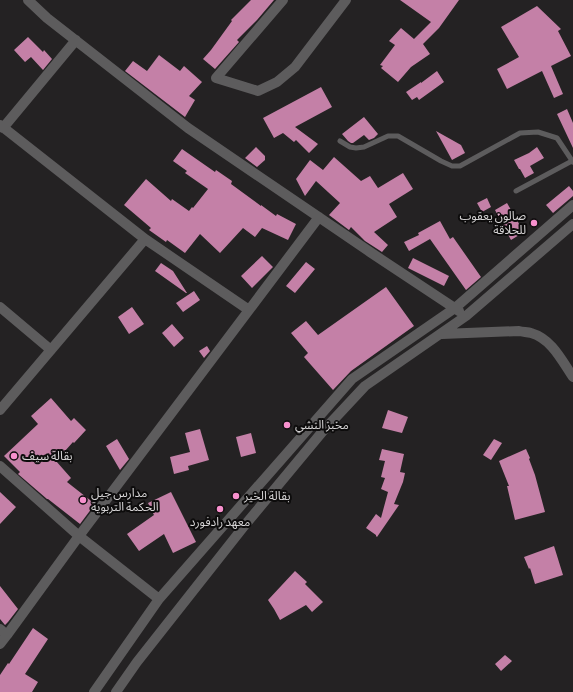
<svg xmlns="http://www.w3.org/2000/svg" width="573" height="692" viewBox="0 0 573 692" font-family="'Sofia Sans Condensed','Noto Sans Arabic',sans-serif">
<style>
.building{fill:#c480a7}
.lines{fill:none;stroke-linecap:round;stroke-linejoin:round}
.service{stroke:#5d5c5d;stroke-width:5}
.minor{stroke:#5d5c5d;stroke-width:10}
.poi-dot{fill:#f790cd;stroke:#0d0c0c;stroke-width:1.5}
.labels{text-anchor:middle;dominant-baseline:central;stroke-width:4;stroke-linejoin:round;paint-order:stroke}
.poi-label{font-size:12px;fill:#d7d5d6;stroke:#0d0c0c;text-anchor:start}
</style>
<rect width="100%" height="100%" fill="#242223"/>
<!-- building -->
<path class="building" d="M251 0H274L257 20 237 40 239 42 215 69 203 59 211 50 232 21 231 20Z
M400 0H459L439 28 423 44 430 54 411 67 398 82 381 68 383 66 380 65 395 45 389 41 401 28 414 39 431 22Z
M537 6 561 29 558 31 571 56 551 66 563 94 554 98 542 71 507 89 497 69 519 57 501 27Z
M28 37 43 52 44 50 52 59 43 70 31 57 25 62 14 50Z
M159 55 180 71 184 66 202 82 189 96 195 100 185 117 125 71 133 61 147 71Z
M437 71 444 82 419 100 417 97 412 100 406 92 421 82V83Z
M321 87 332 107 295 127 318 144 309 153 296 140 294 142 283 133 274 138 263 118Z
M567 109 573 123V148L557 114Z
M364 117 378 134 374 138 369 140 364 135 353 143H351L348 141 342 134Z
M436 131 461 145 465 153 452 160Z
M256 147 265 156V160L257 167 245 158Z
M537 147 544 158 530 166 534 173 525 178 520 169H519L514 160 529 153Z
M182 149 215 172 216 170 232 181 231 184 261 206V205L276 216 277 214 296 224 288 240 262 228 255 237 243 228 220 253 200 234 185 253 167 240 166 242 149 230 151 228 124 205 146 179 171 201 172 199 189 211 192 207 193 208 208 189 185 173 187 171 173 161Z
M334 157 361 181 370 176 378 188 403 173 413 189 389 204 397 217 374 232 388 245 382 252 365 241 351 227 349 230 329 215 340 203 316 181 305 196 296 179 310 160 323 170Z
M569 186 573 191V196L553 213 546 205Z
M487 198 491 207 482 212 477 203Z
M507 203 518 222 524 232 511 240 495 210Z
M440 221 450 239 453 237 481 277 466 290 430 239 409 251 404 242 419 235 418 233Z
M262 256 273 267 252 288 241 276Z
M413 258 449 276 444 286 408 268Z
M306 262 315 269 295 293 286 286Z
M161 263 173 271 187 293H186L155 271Z
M386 287 414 326 351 371 333 390 304 357 308 353 291 333 306 321 318 335Z
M194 291 200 300 183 312 176 303Z
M132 307 144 324 129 334 118 317Z
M172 324 184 338 174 347 162 333Z
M207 346 210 351 204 358 199 351Z
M51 398 71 421 74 418 86 430 74 443 73 442 56 461 71 478 67 482 95 504 80 524 48 499H47L18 474 20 472 4 456 38 424 31 416Z
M388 410 408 417 402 433 382 428Z
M200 429 209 460 188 466 189 470 174 474 170 457 190 452 185 433Z
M251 433 256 453 241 457 236 437Z
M117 439 129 459 120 470 106 446Z
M494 439 502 443 491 460 483 455Z
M382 449 404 454 400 472 405 473 403 482 394 504 399 505 377 537 376 536V535L366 528 376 514 381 518 388 492 381 489 385 478 381 477 385 461 379 460Z
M526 449 530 458 529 459 535 475 545 512 515 520 507 486H509L499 461Z
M0 492 16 507 0 524Z
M171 492 196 542 173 553 164 534 139 551 127 534 154 515 148 503Z
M554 546 563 575 535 584 530 568 529 569 524 557Z
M295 571 307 582 305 584 323 602 312 612 306 605 280 620 274 609 268 600Z
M0 586 18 609 8 622 5 625 0 619Z
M33 628 48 639 25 674 38 682 32 692H0V675L8 663 9 664Z
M505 655 512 661 501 671 495 664Z"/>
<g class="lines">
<!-- service -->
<path class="service" d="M340 141 350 147 356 148 364 147 388 136H398L441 161 452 166H460L520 133 538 132 557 138 573 162
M516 191 572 161"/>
<!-- minor -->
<path class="minor" d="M28 0 47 18 188 128 370 252 459 311
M283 0 216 78 258 91 277 82 295 67 346 0
M0 125 145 239
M3 128 76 40
M0 307 51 350
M442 334 519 331C523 332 528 332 531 333 552 339 562 361 573 377
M0 410 145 239 249 310
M0 466 79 536 7 635 0 629
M159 599 79 536 319 217
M0 644 7 635
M94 692 159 599 352 379 455 308 573 205
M116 692 137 662 245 525 323 431 365 386 466 316 573 224"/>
</g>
<!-- markers -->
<g class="poi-dot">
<circle cx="534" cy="223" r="4"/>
<circle cx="287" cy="425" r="4"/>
<circle cx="14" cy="456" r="4"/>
<circle cx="236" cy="496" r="4"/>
<circle cx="83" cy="500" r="4"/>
<circle cx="220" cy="509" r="4"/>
</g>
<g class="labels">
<!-- poi labels -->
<g class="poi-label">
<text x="526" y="216" text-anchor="end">صالون يعقوب<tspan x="526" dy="14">للحلاقة</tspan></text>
<text x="295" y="425">مخبز النشي</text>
<text x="22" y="456">بقالة سيف</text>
<text x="91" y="493">مدارس جيل<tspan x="91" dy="14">الحكمة التربوية</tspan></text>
<text x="244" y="496">بقالة الخير</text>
<text x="220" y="522" text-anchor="middle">معهد رادفورد</text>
</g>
</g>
</svg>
